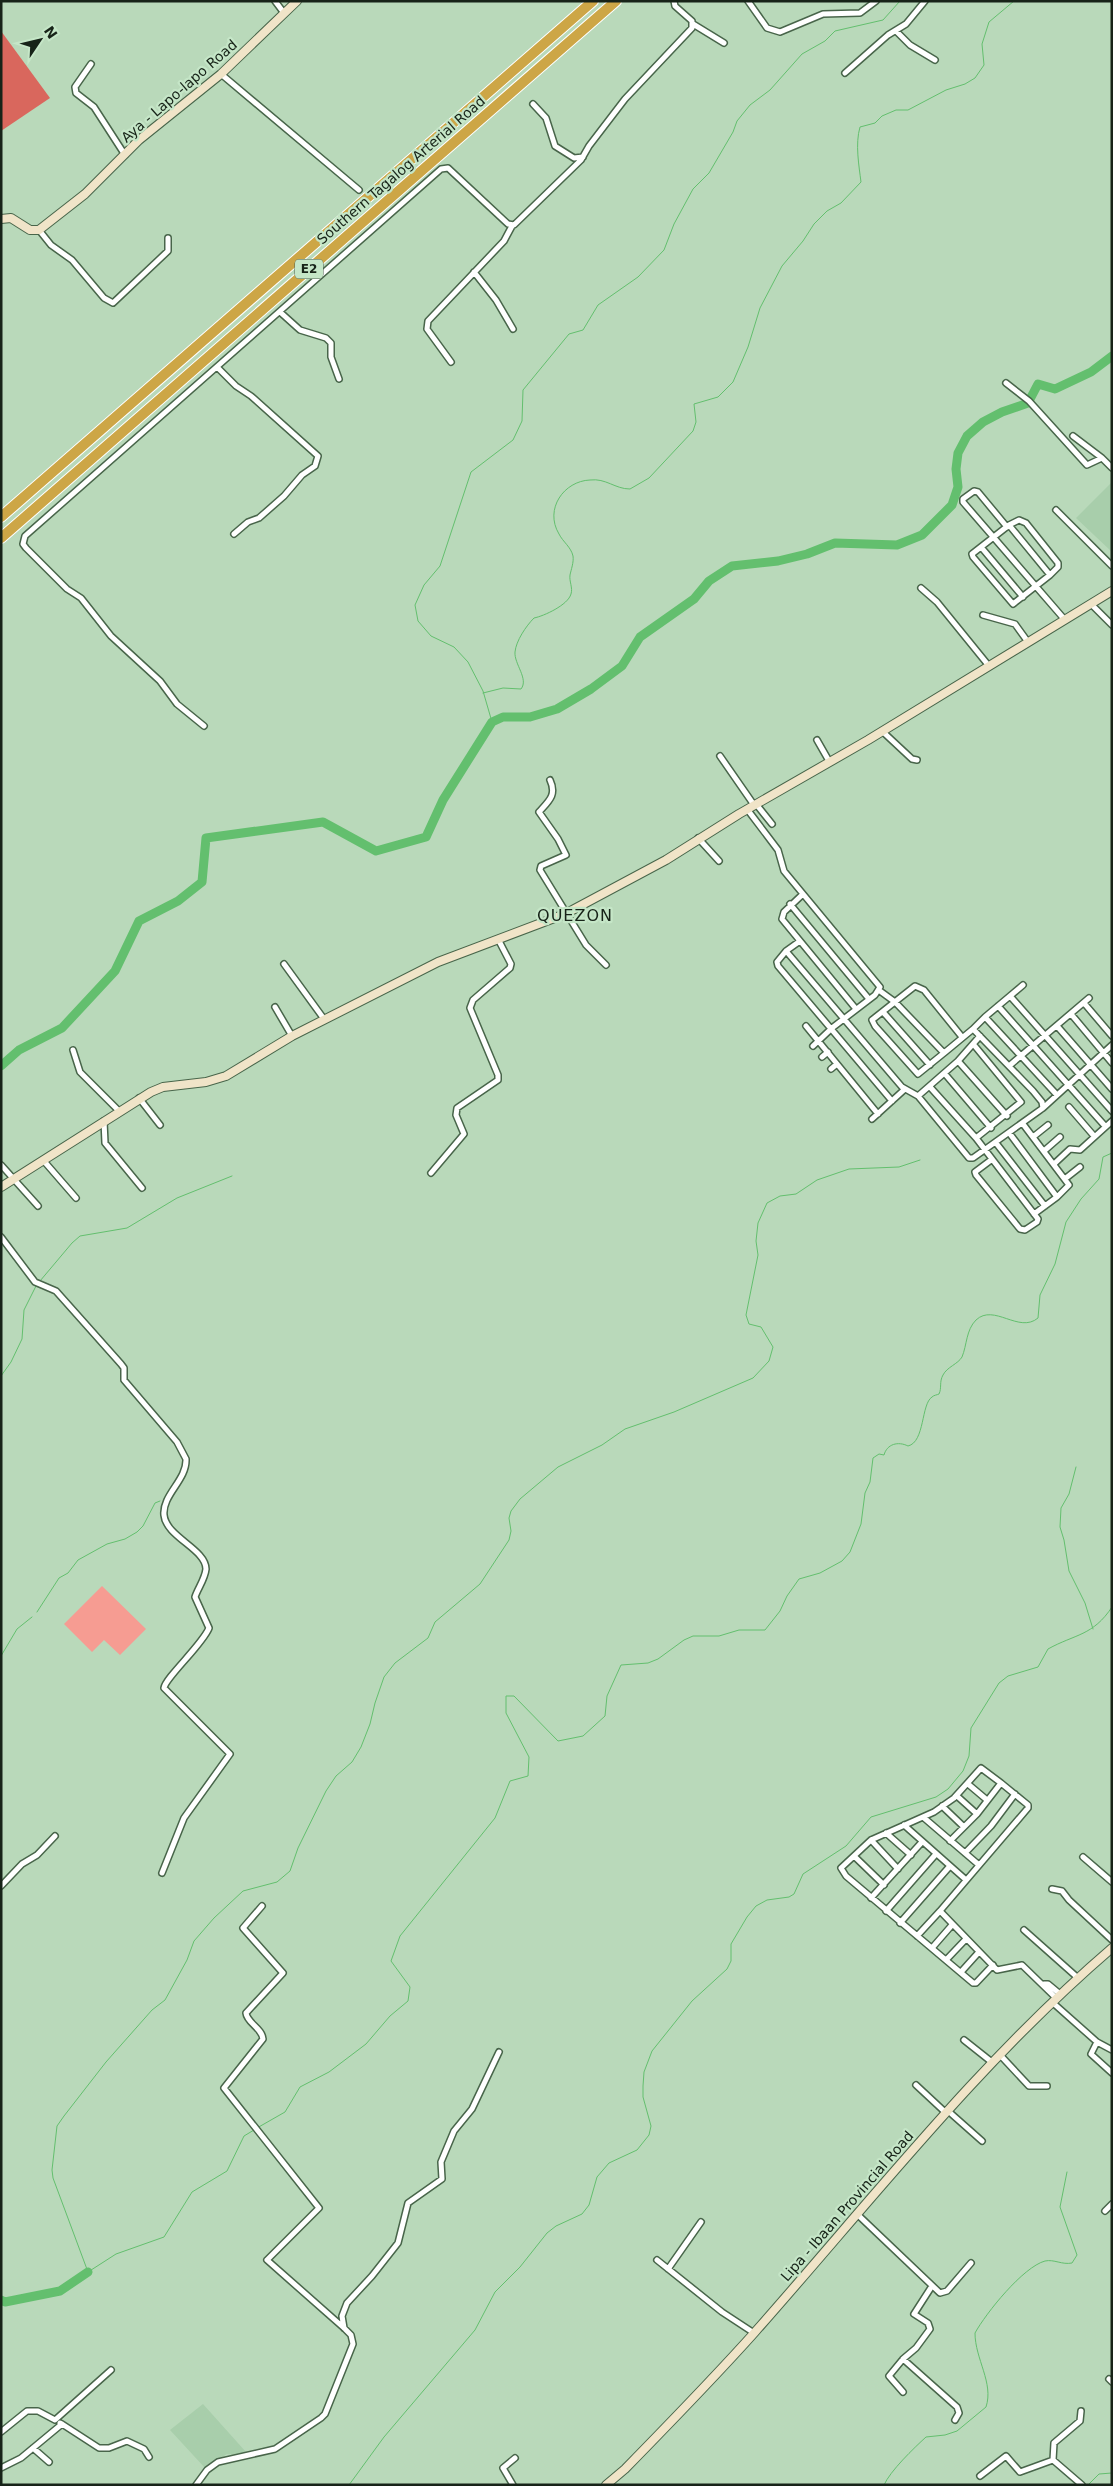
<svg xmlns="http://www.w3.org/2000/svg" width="1113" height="2486" viewBox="0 0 1113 2486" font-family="'DejaVu Sans',sans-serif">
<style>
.built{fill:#a8ceab}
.green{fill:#f69c92}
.forest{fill:#d9675d}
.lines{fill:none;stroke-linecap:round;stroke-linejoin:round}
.stream{stroke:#63bf6e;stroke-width:1}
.river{stroke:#63bf6e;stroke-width:9}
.street-casing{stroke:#48654a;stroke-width:8}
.secondary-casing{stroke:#48654a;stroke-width:10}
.highway-casing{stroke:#fff;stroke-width:12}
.street{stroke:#fff;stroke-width:5}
.secondary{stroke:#f0e4c8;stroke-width:8}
.highway{stroke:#cda646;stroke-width:10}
.labels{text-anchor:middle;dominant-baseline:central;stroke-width:4.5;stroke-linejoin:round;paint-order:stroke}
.shield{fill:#c5e6c7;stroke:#4b5e4c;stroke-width:1}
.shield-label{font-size:12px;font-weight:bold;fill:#172318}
.street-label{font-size:14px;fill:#172318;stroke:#c5e6c7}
.quarter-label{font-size:16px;letter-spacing:1px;fill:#172318;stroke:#c5e6c7}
</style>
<rect width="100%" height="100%" fill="#b9d9ba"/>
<!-- built -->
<path class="built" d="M1112 482V552L1076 518Z
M203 2404 246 2452 236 2455 227 2454 205 2468 170 2430Z"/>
<!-- green -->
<path class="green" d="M102 1586 146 1629 120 1655 104 1640 92 1652 64 1624Z"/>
<!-- forest -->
<path class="forest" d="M1 31 50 98 1 131Z"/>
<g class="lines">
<!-- stream -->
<path class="stream" d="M483 693 503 688 521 689C529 679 514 664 515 652 516 641 526 626 534 618 544 616 568 605 571 594 573 588 569 581 570 575 571 570 574 562 573 556 571 547 563 542 559 534 544 509 564 481 590 480 606 478 615 489 630 489L649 478 693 431 696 422 694 404 718 397 733 382 748 347 760 308 782 266 803 241 814 224 827 211 841 203 861 182C859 166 855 144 860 127L875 123 882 116 896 110H908L946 90 965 84 975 78 984 65 982 44 989 22 1014 1
M492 722 483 691 468 662 454 647 431 636 418 621 415 605 424 585 440 566 471 472 513 440 522 421 523 390 569 334 583 330 598 305 638 277 664 250 674 224 693 189 709 173 733 132 737 121 750 105 770 90 802 54 825 41 835 31 883 20 900 1
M40 1281 72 1243 80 1236 127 1228 177 1198 232 1176
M1 1376 11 1362 22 1339 24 1310 36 1286
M1076 1467 1069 1494 1061 1508 1060 1527 1064 1540 1069 1571 1085 1603 1093 1629
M37 1612 59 1578 68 1573 78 1560 107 1544 125 1539 137 1532 143 1526 155 1503 160 1501
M1 1656 17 1629 32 1617
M257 2128 285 2112 300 2087 329 2072 366 2044 390 2016 408 2001 410 1987 391 1961 400 1936 495 1818 510 1781 528 1776 529 1757 506 1713V1696H514L558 1741 583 1736 605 1716 607 1696 621 1665 648 1663 658 1659 684 1640 693 1636H719L739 1630H765L780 1611 787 1596 799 1579 820 1573 842 1561 850 1552 861 1524 865 1493 870 1482 873 1458 879 1454 884 1455C887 1444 898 1441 908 1446 925 1442 921 1404 932 1397 934 1395 937 1395 939 1394 942 1388 939 1382 943 1375 947 1367 958 1364 962 1357 967 1345 966 1330 976 1320 994 1303 1019 1334 1038 1318L1040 1295 1055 1264 1066 1222 1081 1199 1099 1179 1103 1157 1112 1153
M254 2130 244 2136 227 2171 192 2192 164 2237 116 2254 88 2272 53 2178 52 2170 57 2126 64 2116 106 2062 152 2010 165 2000 187 1960 194 1941 214 1918 243 1891 277 1882 290 1871 298 1848 326 1791 336 1776 352 1762 361 1747 370 1724 375 1703 384 1677 395 1663 428 1638 435 1622 480 1584 509 1540 511 1531 509 1518 511 1511 520 1499 558 1467 602 1445 625 1429 674 1412 753 1378 769 1361 773 1347 761 1327 749 1324 746 1315 758 1255 756 1241 758 1223 767 1203 780 1196 796 1194 817 1180 849 1169 899 1167 920 1160
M349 2485 384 2437 475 2330 495 2292 520 2267 547 2233 556 2226 582 2214 589 2205 597 2177 609 2163 637 2150 649 2135 651 2126 643 2097V2086L644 2072 652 2051 692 2001 727 1969 731 1961V1944L747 1917 756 1906 767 1900 789 1897 794 1894 803 1874 846 1846 871 1817 936 1797 948 1789 963 1771 969 1756 971 1728 999 1683 1008 1676 1038 1667 1048 1649C1075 1634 1093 1636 1112 1607
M884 2485C890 2471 914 2448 926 2437L945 2435 957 2431 986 2407C994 2383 975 2359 975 2333 986 2313 1023 2267 1045 2261 1054 2259 1062 2265 1072 2263L1077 2255 1060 2207 1067 2172
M1088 2485 1099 2474 1112 2473"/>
<!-- river -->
<path class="river" d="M1 1066 19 1050 62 1028 115 971 139 921 178 901 202 882 206 838 323 822 376 851 426 837 443 800 492 722 503 717H530L557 709 591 689 622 666 640 637 694 599 709 581 732 566 778 561 807 554 835 543 897 545 922 535 952 505 958 487 956 469 958 453 967 436 983 422 1002 412 1028 403 1038 384 1055 389 1091 372 1112 356
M1 2300 5 2302 60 2291 88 2272"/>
<defs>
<path id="street" d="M275 1 284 13
M748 1 767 28 780 32 823 14 860 13 876 1
M693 24 724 43
M896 31 910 45 935 60
M91 64 75 87 76 93 94 107 125 155
M845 73 888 35 906 24 925 1
M221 74 359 190
M533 104 546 118 555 146 574 158 583 157
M39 230 51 245 72 260 104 298 113 303 168 251V238
M474 272 496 300 513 329
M280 312 300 330 326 338 331 343V357L339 379
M451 362 427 329 428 321 504 241 512 226
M217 367 236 386 251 396 318 456 315 466 302 475 284 496 259 518 248 522 234 534
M1006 383 1029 401 1087 465 1102 458 1112 468
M1073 436 1102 458
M1056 510 1112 566
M1009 525 1050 575 1013 604 973 557 972 554Z
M1009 525 1019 520 1026 523 1058 563V567L1050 575
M1007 527 978 492 974 491 963 499V502L1065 620
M981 547 1023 597
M921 588 937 602 989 666
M1091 604 1112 625
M983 615 1015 624 1028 642
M204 726 177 704 160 681 111 636 81 598 67 589 26 548 23 544 25 536 441 169 448 168 508 224 514 225 581 160 589 146 625 99 692 28V21L675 6 674 1
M882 731 912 759 917 760
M817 740 829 761
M720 756 754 805
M550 780C557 795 549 801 539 812L558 839 566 855 541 866 540 870 586 945 606 965
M756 804 772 824
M747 809 778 850 784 871 880 987 875 995 832 1028 813 1046
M698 838 719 861
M803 894 784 912 782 919 856 1009
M790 904 869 999
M800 941 786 951 902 1087 918 1096 969 1158H973L1043 1108 1042 1102 1033 1091 973 1029 944 1053 895 1002 880 991
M786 951 777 962 778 966 892 1101
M284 964 324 1019
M1010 996 1023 985
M1084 1003 1112 1036
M998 1006 1105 1126
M275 1007 292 1036
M883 1012 930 1065
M1071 1014 1112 1063
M806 1026 878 1114
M1057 1026 1112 1089
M973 1029 985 1017
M974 1045 1021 1102 976 1138
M73 1050 80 1072 119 1111
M944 1053 918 1074 875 1026 872 1020 915 986 924 990 962 1037
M822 1057 828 1052
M958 1061 1007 1116
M1009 1066 1089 998
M831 1069 837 1064
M945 1074 991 1128
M930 1087 976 1138 1038 1219 1037 1222 1025 1230 1020 1229 976 1175 975 1172 991 1160
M1057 1095 985 1017 1010 996 1112 1111
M918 1096 958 1061 980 1036
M139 1098 160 1125
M1069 1107 1094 1136
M1043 1108 1112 1045
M872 1119 905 1089
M104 1121 105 1143 142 1188
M1023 1124 1069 1185 1057 1197 1034 1214
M1010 1134 1057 1197
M1033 1137 1048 1125
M996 1143 1045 1206
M1044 1151 1060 1137
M43 1160 76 1198
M1054 1164 1070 1149 1080 1150 1112 1121
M1 1165 38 1206
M431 1173 464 1134 456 1115 457 1108 498 1080V1075L470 1008 473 1000 510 968 511 964 498 939
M1066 1178 1080 1167
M1 1237 35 1282 56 1291 121 1364 124 1368V1380L177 1442 186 1459C187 1480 162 1495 164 1515 166 1537 206 1549 206 1569 205 1579 198 1588 195 1597L209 1628C203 1644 165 1678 164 1688L230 1754 184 1818 162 1873
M968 1784 987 1800
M957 1796 977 1814
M942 1806 964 1827
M923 1817 979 1865
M904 1825 965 1879
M886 1833 911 1855
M871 1840 898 1869
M950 1841 977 1814 1001 1783 1028 1805V1808L940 1911 997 1970 1022 1965 1056 1998
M965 1853 991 1826 1015 1794
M854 1856 884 1885
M1083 1857 1112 1882
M1 1886 22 1864 37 1855 55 1836
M1052 1889 1062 1891 1069 1900 1112 1940
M871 1898 922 1842
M886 1911 936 1854
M900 1923 950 1866
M1024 1930 1078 1978
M917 1936 940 1911
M932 1948 952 1925
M946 1960 966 1939
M993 1965 976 1983H973L846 1876 841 1868 871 1840 934 1812 954 1798 981 1768 1001 1783
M961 1972 979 1952
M1044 1984H1048L1060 1994
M1052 2002 1097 2042 1112 2050
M964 2040 993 2063
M1097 2042 1091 2054 1112 2073
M1001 2056 1029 2086H1047
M916 2085 945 2112
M947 2110 982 2141
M1105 2211 1112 2204
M857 2214 940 2293 947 2291 971 2263
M657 2260 722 2312 754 2333
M668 2269 701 2222
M344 2328 342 2316 347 2303 372 2276 398 2243 408 2203 442 2179 441 2162 454 2131 472 2109 499 2052
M903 2359 957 2407 959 2413 955 2420
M1109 2379 1112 2382
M903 2392 889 2376 903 2359 916 2348 930 2329 928 2323 914 2314 932 2286
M62 2424 99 2448H109L127 2441 144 2449 149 2457
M1 2432 27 2411H38L55 2420 111 2370
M33 2448 49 2462
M1053 2460 1082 2485
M1 2468 21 2458 62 2424 60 2423
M980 2476 1006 2456 1020 2472 1053 2460 1054 2443 1080 2421 1081 2411
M196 2485 207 2470 218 2462 275 2449 321 2418 325 2414 353 2344 351 2335 344 2328 267 2260 319 2208 224 2088 263 2039C262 2028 247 2023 246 2013L283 1973 243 1928 262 1906
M513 2485 503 2468 515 2458"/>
<path id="secondary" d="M1 219 11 218 30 230H39L85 194 139 140 221 74 297 1
M1 1187 151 1092 163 1087 206 1082 226 1076 292 1036 438 962 565 914 666 860 739 814 868 740 1112 591
M606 2485 625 2469C669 2424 713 2379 755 2332 871 2201 979 2062 1112 1948"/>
<path id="highway" d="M1 517 593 1
M1 538 616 1"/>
</defs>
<!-- street casing -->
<use href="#street" class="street-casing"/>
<!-- secondary casing -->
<use href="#secondary" class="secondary-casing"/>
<!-- highway casing -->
<use href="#highway" class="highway-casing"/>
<!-- street -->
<use href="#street" class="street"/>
<!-- secondary -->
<use href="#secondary" class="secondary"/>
<!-- highway -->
<use href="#highway" class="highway"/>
</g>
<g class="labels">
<!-- shield labels -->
<rect class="shield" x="295" y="259.5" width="28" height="19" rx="4"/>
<g class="shield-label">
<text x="309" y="269">E2</text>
</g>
<!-- street labels -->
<g class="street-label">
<text transform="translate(179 91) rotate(-41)">Aya - Lapo-lapo Road</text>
<text transform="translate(401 170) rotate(-41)">Southern Tagalog Arterial Road</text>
<text transform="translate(847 2206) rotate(-49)">Lipa - Ibaan Provincial Road</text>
</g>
<!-- quarter labels -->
<g class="quarter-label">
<text x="575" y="915">QUEZON</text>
</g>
</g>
<!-- border -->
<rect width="1113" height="2486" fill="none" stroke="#172318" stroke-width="5"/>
<!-- north arrow -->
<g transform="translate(40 40) rotate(55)" stroke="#c5e6c7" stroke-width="4" paint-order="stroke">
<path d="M0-4L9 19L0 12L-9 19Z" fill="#172318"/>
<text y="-8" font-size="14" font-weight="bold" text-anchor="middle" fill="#172318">N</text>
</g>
</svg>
